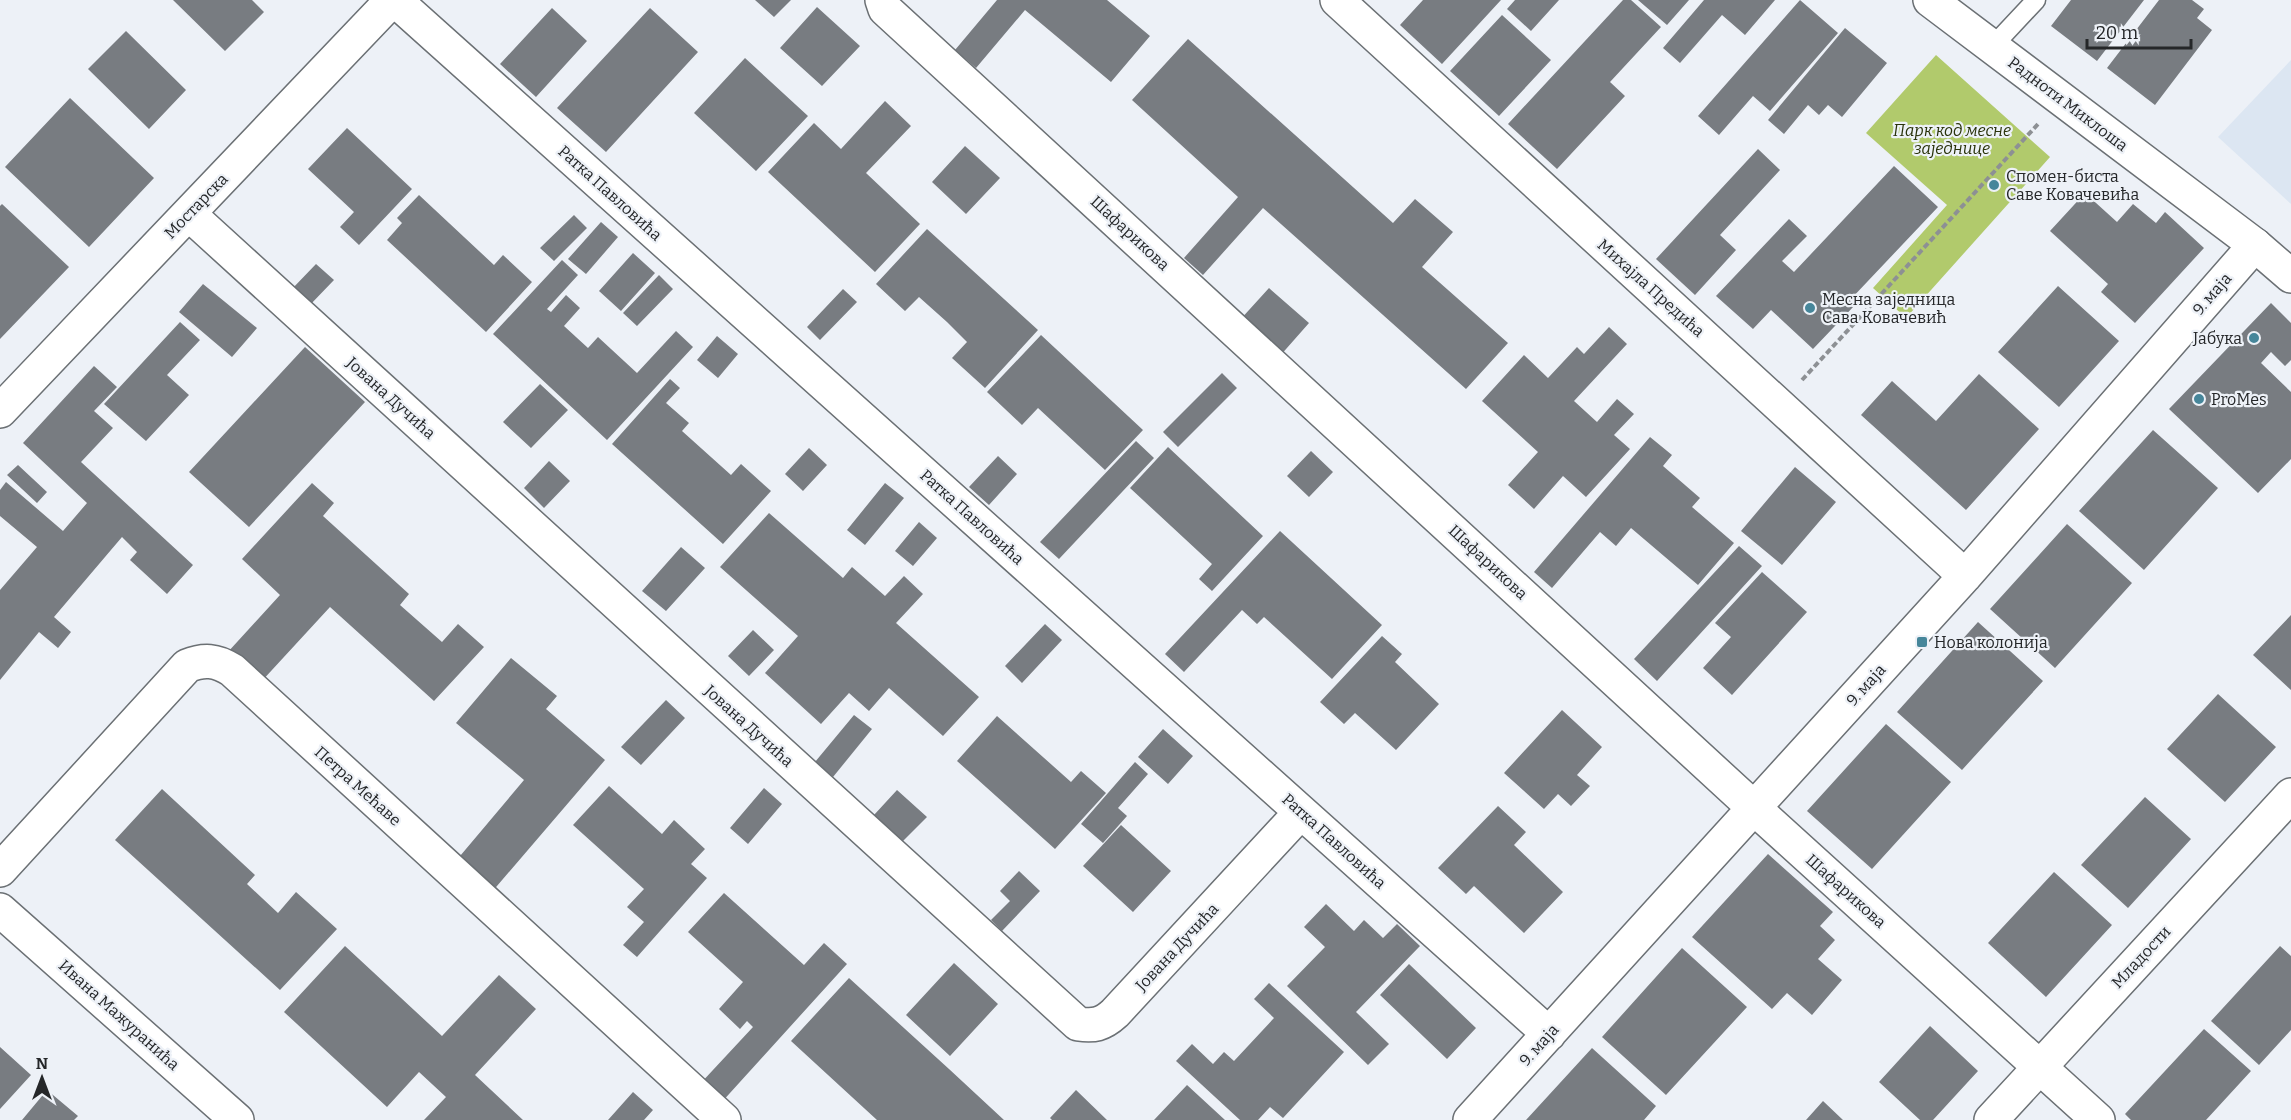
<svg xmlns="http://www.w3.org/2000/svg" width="2291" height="1120" viewBox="0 0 2291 1120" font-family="Bitter,serif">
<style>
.built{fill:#dce6f2}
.green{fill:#b1ca6c}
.building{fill:#787c81}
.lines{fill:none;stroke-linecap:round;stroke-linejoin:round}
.lane-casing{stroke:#6b7074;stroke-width:21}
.street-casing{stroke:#6b7074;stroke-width:36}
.secondary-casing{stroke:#6b7074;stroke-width:36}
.path{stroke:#8d9094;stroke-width:4;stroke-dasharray:6 3;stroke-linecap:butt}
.lane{stroke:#fff;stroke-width:18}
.street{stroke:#fff;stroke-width:33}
.secondary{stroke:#fff;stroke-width:33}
.poi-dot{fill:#46869a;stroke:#edf1f7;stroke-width:2}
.labels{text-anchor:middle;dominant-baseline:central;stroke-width:4.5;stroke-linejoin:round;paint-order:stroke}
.street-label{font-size:16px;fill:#252729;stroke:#edf1f7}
.park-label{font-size:16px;font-style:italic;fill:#29320a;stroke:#edf1f7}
.poi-label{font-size:16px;fill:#252729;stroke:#edf1f7;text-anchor:start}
</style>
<rect width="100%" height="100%" fill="#edf1f7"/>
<!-- built -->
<path class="built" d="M2291 60V204L2218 137Z"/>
<!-- green -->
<path class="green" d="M1936 55 2050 157 1906 318 1873 288 1947 205 1866 133Z"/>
<!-- building -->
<path class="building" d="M173 0H252L264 12 225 51Z
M755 0H791L774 17Z
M997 0H1107L1150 36 1111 82 1025 10 976 68 955 50Z
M1423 0H1501L1442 64 1400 25Z
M1515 0H1559L1531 31 1507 9Z
M1623 0H1631L1661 27 1610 82 1625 96 1557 169 1508 124Z
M1638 0H1689L1667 25Z
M1704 0H1775L1745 35 1722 15 1680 63 1663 48Z
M1800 0 1838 33 1770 111 1753 96 1719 135 1698 116Z
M2071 0H2144L2097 61 2051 26Z
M2159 0H2192L2204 9 2197 18 2212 30 2155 105 2107 68Z
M817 7 860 46 822 86 780 48Z
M552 8 587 41 536 97 500 64Z
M650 8 698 52 606 152 557 108Z
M1502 15 1551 60 1499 116 1450 71Z
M1845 28 1887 63 1842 117 1828 105 1819 115 1808 105 1784 134 1768 120Z
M126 31 186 90 149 129 88 69Z
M1188 39 1393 223 1415 199 1453 232 1422 267 1508 343 1466 389 1263 208 1203 275 1184 258 1238 197 1132 100Z
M745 58 808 116 756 171 694 113Z
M70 98 154 178 89 247 5 167Z
M885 101 911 126 866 173 920 224 875 272 768 172 814 123 841 149Z
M347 128 412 189 359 245 340 227 354 212 308 169Z
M965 146 1000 178 966 214 932 182Z
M1758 149 1780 170 1720 235 1736 250 1695 295 1656 259Z
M1894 166 1938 207 1850 300 1855 305 1813 349 1771 310 1753 329 1716 296 1789 219 1807 236 1782 261 1794 272Z
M2085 193 2117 222 2133 204 2156 223 2165 212 2204 248 2135 323 2101 292 2108 284 2050 231Z
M419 195 494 265 503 255 532 282 486 332 387 240 402 223 397 218Z
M2 204 69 267 0 339V206Z
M574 215 587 228 554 261 540 248Z
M601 222 618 237 586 274 568 259Z
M927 229 1038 330 985 388 952 358 967 342 947 322 919 297 905 311 876 284Z
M633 253 655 273 621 311 599 291Z
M562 260 578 275 547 309 551 312 566 295 580 308 564 326 588 348 598 337 637 373 676 331 693 347 607 440 493 334Z
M316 264 334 280 308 307 291 290Z
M659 275 673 289 637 326 623 313Z
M203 284 257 328 232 357 179 312Z
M2058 286 2119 341 2059 407 1998 352Z
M1269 288 1309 323 1279 357 1239 321Z
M843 289 857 302 820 340 807 327Z
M2271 303 2291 323V360L2285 366 2271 352 2261 363 2291 392V459L2258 493 2169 409Z
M180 322 200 340 167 375 189 395 146 441 104 404Z
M1609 327 1627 344 1574 401 1597 422 1617 399 1634 414 1614 435 1630 449 1586 497 1563 476 1534 509 1508 485 1538 452 1482 401 1524 355 1548 378 1577 347 1584 354Z
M1041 335 1143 430 1105 470 1038 408 1022 425 987 392Z
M717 336 738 354 718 378 697 360Z
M305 347 365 402 249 527 189 472Z
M94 366 117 387 94 411 113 428 81 462 193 565 167 594 130 560 137 552 122 537 54 617 71 632 58 648 39 632 0 680V590L37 547 0 516V490L6 482 63 531 87 503 23 443Z
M1222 373 1237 388 1178 447 1163 432Z
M1979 374 2039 429 1966 510 1861 415 1892 381 1936 421Z
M670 379 680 388 666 403 689 423 682 431 731 475 741 464 771 491 723 544 612 444Z
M540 384 568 410 531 448 503 422Z
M2153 430 2218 488 2144 570 2079 511Z
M1650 437 1672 455 1663 466 1700 498 1692 507 1734 543 1698 585 1631 528 1616 546 1600 532 1552 588 1534 572Z
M1136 441 1154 458 1059 559 1040 542Z
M1168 447 1263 536 1212 591 1199 579 1212 564 1130 488Z
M809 448 827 465 803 491 785 474Z
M1311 451 1333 472 1309 497 1287 476Z
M998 456 1017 474 989 505 969 487Z
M549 461 570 481 544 508 524 488Z
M18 465 47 492 37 503 7 475Z
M1795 467 1836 502 1782 565 1741 531Z
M312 483 334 503 323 516 409 594 400 605 442 642 458 624 484 647 434 701 330 607 260 683 227 653 280 595 242 559Z
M885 483 904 498 865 545 847 530Z
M769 513 843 578 852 567 885 596 904 576 923 594 896 623 979 697 943 736 889 688 869 711 849 693 821 724 765 673 798 636 720 567Z
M919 522 937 538 913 566 895 551Z
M2067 524 2132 583 2055 668 1990 609Z
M1280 531 1382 625 1332 679 1264 617 1257 624 1242 610 1184 672 1165 654Z
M1739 546 1762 566 1657 681 1634 659Z
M681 547 705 568 666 611 642 591Z
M1762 572 1807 612 1732 695 1703 668 1731 637 1715 623Z
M2291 615V690L2253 655Z
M1978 622 2043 681 1962 770 1897 712Z
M1045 624 1062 640 1022 683 1005 666Z
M753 630 774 650 749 676 728 656Z
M1382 636 1402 654 1395 662 1439 704 1396 750 1355 713 1344 724 1320 702Z
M511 658 557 696 546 709 605 760 491 893 455 862 524 780 456 723Z
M2218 694 2276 747 2225 802 2167 749Z
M666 700 685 718 641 765 621 747Z
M1562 710 1602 747 1577 775 1590 786 1571 806 1558 794 1544 809 1504 773Z
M854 715 872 729 833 777 815 762Z
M997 716 1071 782 1081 771 1106 793 1055 849 957 761Z
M1886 724 1951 782 1872 869 1807 811Z
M1163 729 1193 756 1168 784 1138 757Z
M1135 762 1148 774 1118 808 1127 816 1103 843 1081 824Z
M609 786 662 834 674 820 705 849 691 864 707 878 637 957 623 945 644 922 627 907 644 889 573 825Z
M764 788 782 804 748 844 730 828Z
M162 789 255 875 247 884 278 913 296 892 337 929 280 990 115 840Z
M897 790 927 817 902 842 874 815Z
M2145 797 2191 839 2128 908 2081 865Z
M1498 806 1526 832 1514 845 1563 892 1524 933 1474 886 1466 894 1438 868Z
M1121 825 1171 871 1133 912 1083 866Z
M1768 854 1833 912 1820 926 1835 940 1818 959 1842 980 1812 1015 1787 993 1772 1009 1692 937Z
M1019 871 1040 891 1002 931 991 920 1010 901 1000 891Z
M2054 872 2112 925 2046 997 1988 943Z
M724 893 804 965 824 943 847 964 720 1104 699 1085 753 1027 747 1021 740 1029 719 1009 743 982 688 932Z
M1326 904 1354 931 1364 920 1383 938 1397 924 1420 946 1356 1012 1389 1044 1368 1065 1287 986 1325 947 1304 927Z
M345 946 442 1036 499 975 536 1009 475 1075 523 1120H424L446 1097 419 1072 387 1107 284 1012Z
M2280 946 2291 956V1030L2259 1065 2211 1021Z
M1682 948 1747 1007 1666 1095 1602 1037Z
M954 963 998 1004 950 1056 906 1015Z
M1409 964 1476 1028 1447 1059 1380 995Z
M849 978 949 1069 1004 1120H877L791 1041Z
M1269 983 1344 1052 1283 1118 1270 1107 1258 1120H1240L1176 1061 1192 1044 1213 1064 1224 1052 1234 1061 1274 1018 1254 999Z
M1930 1026 1978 1071 1933 1120H1920L1879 1082Z
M2204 1029 2251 1071 2206 1120H2131L2125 1114Z
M0 1047 31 1075 0 1109Z
M1592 1048 1656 1106 1644 1120H1526Z
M1187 1085 1225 1120H1154Z
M47 1090 78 1116 74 1120H22Z
M1076 1090 1107 1120H1052L1050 1118Z
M633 1092 653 1110 644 1120H608Z
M1823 1101 1843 1120H1806Z"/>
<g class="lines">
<defs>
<path id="lane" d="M1992 47 2036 0"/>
<path id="street" d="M395 0 1549 1034
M882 0 885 9 1754 808 2098 1120
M1337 0 1965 576
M189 214 1078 1024C1094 1026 1102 1025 1115 1013L1301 812
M0 411 392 0
M0 870 187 666C204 659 216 660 232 670L724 1120
M0 910 237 1120
M1470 1120 1965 576 2255 245
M1991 1120 2291 795"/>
<path id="secondary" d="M1930 0 2255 245 2291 276"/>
</defs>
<!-- lane casing -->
<use href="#lane" class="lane-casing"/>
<!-- street casing -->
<use href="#street" class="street-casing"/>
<!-- secondary casing -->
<use href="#secondary" class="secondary-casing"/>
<!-- path -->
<path class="path" d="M1802 380 2039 123"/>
<!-- lane -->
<use href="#lane" class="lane"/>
<!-- street -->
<use href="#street" class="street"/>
<!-- secondary -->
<use href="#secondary" class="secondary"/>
</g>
<!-- markers -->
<g class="poi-dot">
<circle cx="1994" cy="185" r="6"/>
<circle cx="1810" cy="308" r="6"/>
<circle cx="2254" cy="338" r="6"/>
<circle cx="2199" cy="399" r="6"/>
<rect x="1916" y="636" width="12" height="12" rx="3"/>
</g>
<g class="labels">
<!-- street labels -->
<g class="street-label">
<text transform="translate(2068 104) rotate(37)">Радноти Миклоша</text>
<text transform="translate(610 193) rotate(42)">Ратка Павловића</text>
<text transform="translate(196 206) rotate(-46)">Мостарска</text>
<text transform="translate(1130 233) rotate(43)">Шафарикова</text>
<text transform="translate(1651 288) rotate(42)">Михајла Предића</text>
<text transform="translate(2212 294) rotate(-49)">9. маја</text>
<text transform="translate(391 398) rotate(42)">Јована Дучића</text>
<text transform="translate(972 517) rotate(42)">Ратка Павловића</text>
<text transform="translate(1488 562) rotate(43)">Шафарикова</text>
<text transform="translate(1866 685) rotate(-48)">9. маја</text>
<text transform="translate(749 726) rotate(42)">Јована Дучића</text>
<text transform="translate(358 786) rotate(42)">Петра Мећаве</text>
<text transform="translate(1334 841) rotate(42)">Ратка Павловића</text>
<text transform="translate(1846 891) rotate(42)">Шафарикова</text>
<text transform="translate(1177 947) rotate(-47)">Јована Дучића</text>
<text transform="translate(2141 957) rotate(-47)">Младости</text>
<text transform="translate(119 1015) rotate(42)">Ивана Мажуранића</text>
<text transform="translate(1539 1045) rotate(-48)">9. маја</text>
</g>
<!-- park labels -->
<g class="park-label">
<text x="1952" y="130">Парк код месне<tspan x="1952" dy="18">заједнице</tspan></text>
</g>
<!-- poi labels -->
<g class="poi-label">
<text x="2006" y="176">Спомен-биста<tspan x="2006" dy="18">Саве Ковачевића</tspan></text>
<text x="1822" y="299">Месна заједница<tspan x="1822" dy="18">Сава Ковачевић</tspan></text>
<text x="2242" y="338" text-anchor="end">Јабука</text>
<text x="2211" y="399">ProMes</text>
<text x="1934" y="642">Нова колонија</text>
</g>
</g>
<!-- north arrow -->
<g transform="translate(42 1078)" stroke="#edf1f7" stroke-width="4.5" paint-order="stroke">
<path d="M0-4.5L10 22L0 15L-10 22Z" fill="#252729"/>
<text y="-9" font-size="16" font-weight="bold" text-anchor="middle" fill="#252729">N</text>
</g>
<!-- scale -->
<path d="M2087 39v9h104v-9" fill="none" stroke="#252729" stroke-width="3"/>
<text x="2096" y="39" font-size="18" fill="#252729" stroke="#edf1f7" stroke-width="4.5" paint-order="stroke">20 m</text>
</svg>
